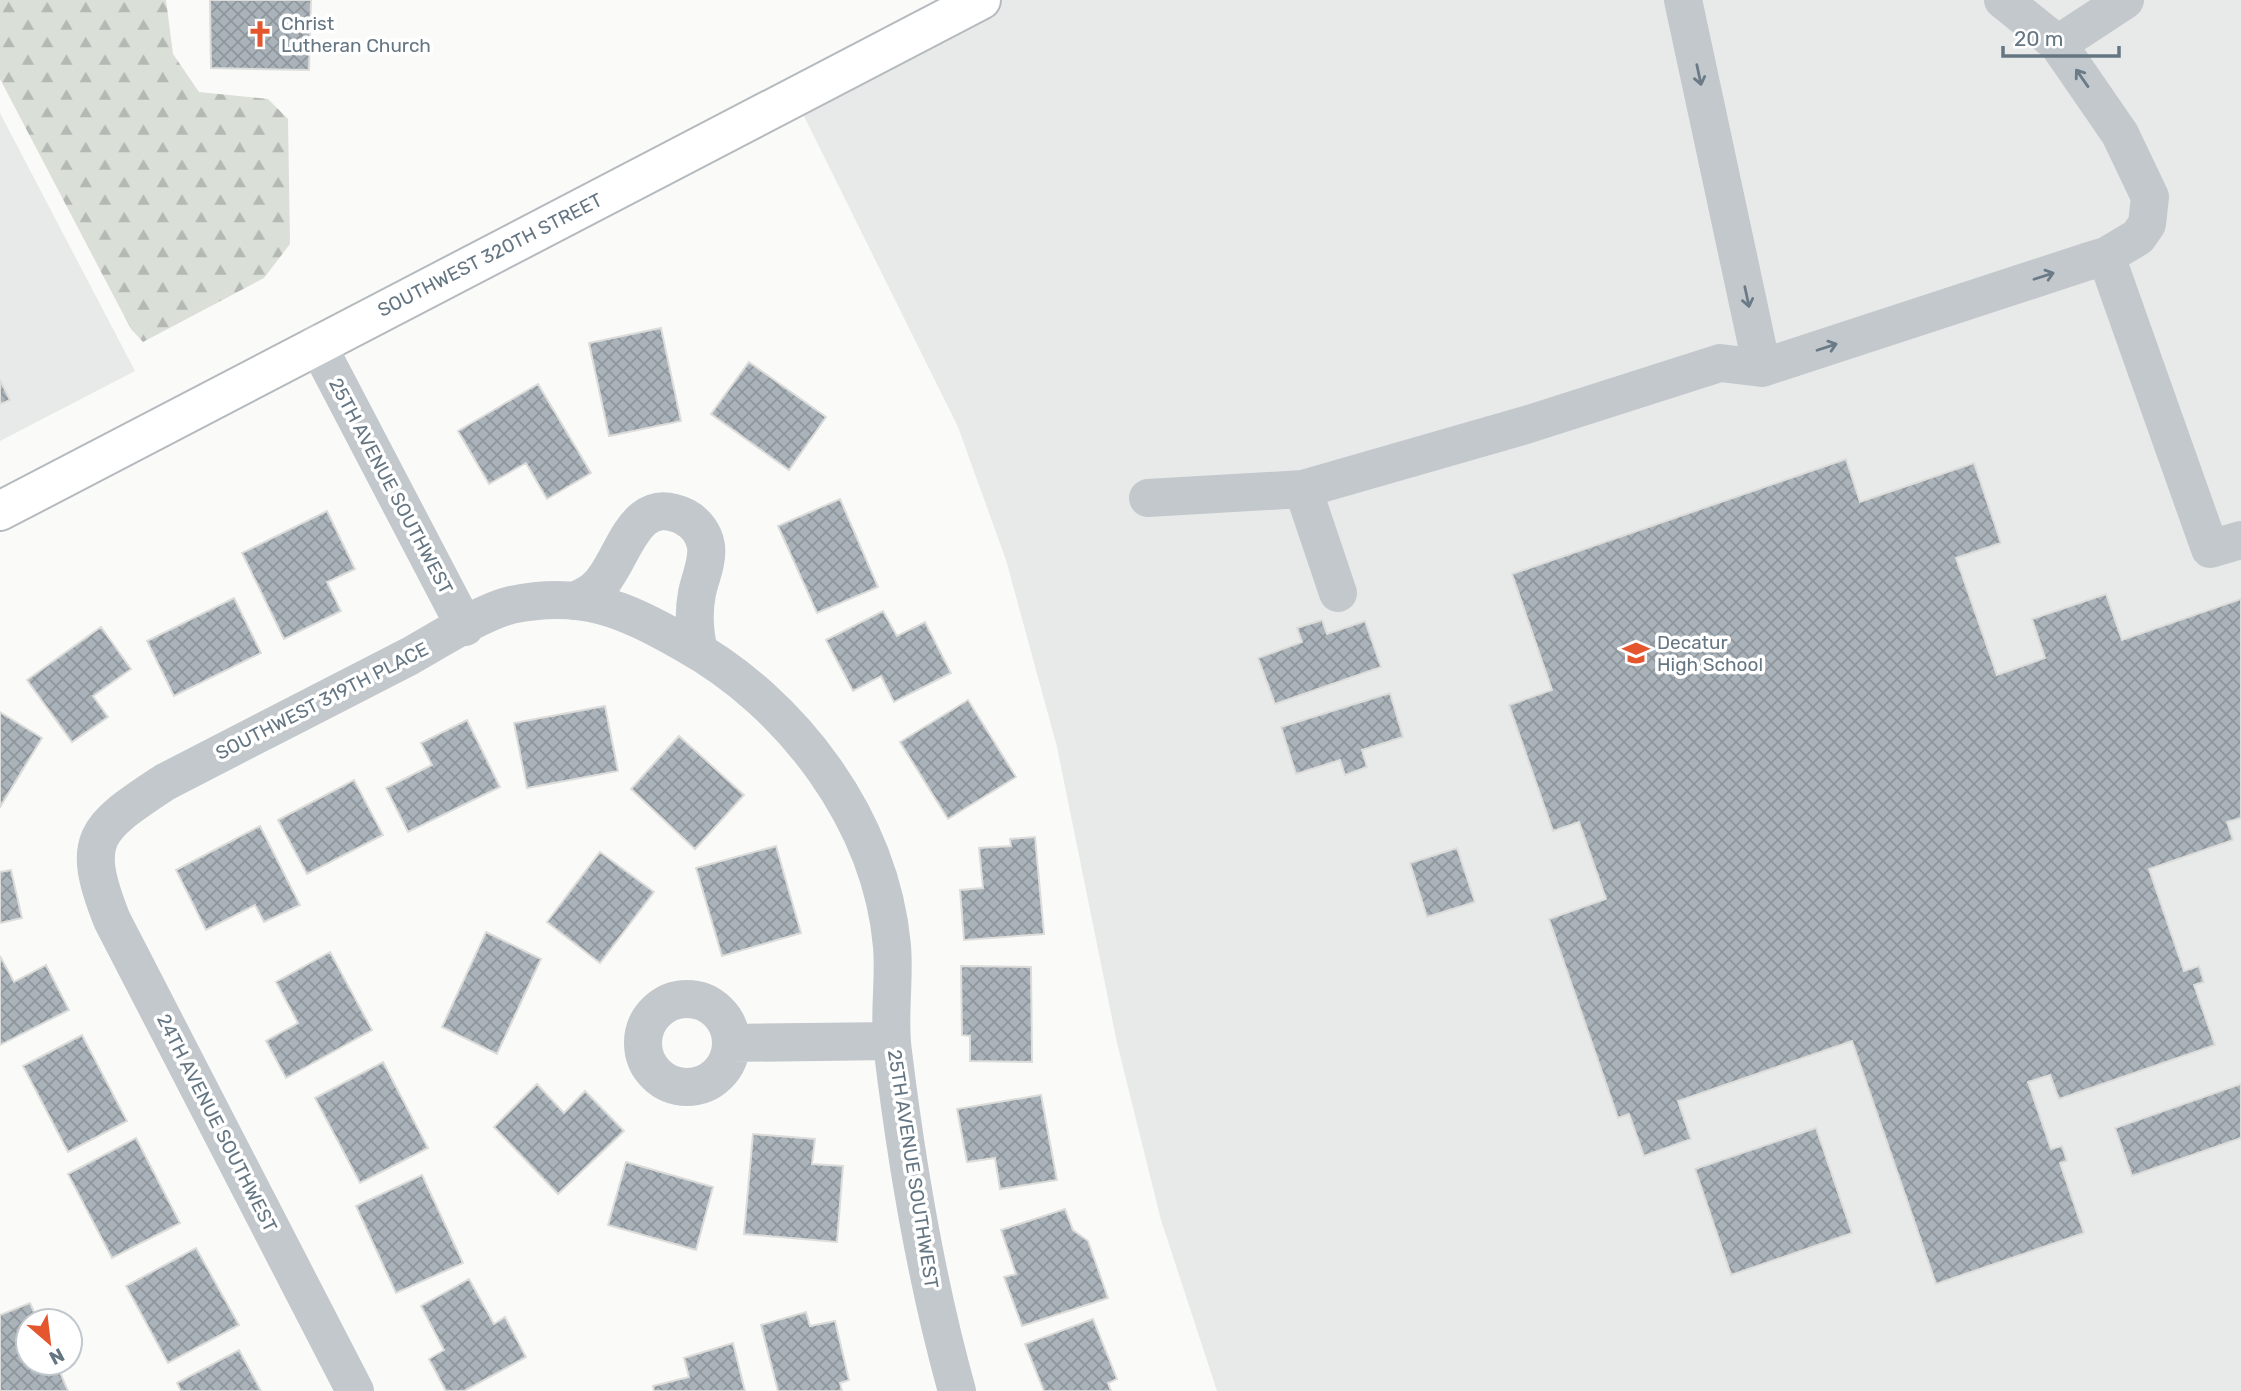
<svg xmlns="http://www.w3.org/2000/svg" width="2241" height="1391" viewBox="0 0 2241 1391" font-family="Rubik,sans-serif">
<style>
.built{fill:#e8e9e9}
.forest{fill:url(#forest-firs)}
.building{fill:url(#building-cross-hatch);stroke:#dcdcda;stroke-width:2}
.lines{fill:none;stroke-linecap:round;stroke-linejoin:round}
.major-casing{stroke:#b5babe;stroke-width:42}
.minor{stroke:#c3c8cc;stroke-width:38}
.major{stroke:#fff;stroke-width:38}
.oneway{stroke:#6a7a87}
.labels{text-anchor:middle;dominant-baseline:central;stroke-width:7;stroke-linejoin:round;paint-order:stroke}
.poi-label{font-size:19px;fill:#657683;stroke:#fff;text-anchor:start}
.street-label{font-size:19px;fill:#657683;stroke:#fff}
</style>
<defs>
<pattern id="forest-firs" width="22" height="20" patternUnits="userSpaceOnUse" patternTransform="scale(1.75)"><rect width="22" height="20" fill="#dadfd7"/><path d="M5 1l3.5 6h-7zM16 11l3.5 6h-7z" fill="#b4b9b4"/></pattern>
<pattern id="building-cross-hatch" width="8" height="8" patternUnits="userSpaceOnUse" patternTransform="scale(1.75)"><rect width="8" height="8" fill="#aab3b9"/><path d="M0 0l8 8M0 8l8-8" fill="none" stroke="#8e969c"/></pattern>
</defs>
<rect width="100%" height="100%" fill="#fafaf8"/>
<!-- built -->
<path class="built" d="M981 0H2241V1391H1217L1161 1220 1117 1043 1057 747 1006 560 958 427 794 96Z
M0 113 135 371 0 441Z"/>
<!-- forest -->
<path class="forest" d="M0 0H166L173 54 199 92 268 99 288 119 290 244 264 278 143 342 131 329 0 79Z"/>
<!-- building -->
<path class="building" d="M210 0H311L309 70 211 68Z
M661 328 681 421 609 436 589 343Z
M749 362 826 417 789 470 711 414Z
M0 380 10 400 0 404Z
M538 384 591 473 547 499 526 463 489 484 458 431Z
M1846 459 1860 502 1974 463 2001 543 1956 558 1997 675 2045 658 2032 619 2106 594 2122 640 2241 599V818L2227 822 2233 840 2149 869 2184 971 2199 966 2204 982 2194 985 2215 1045 2059 1099 2050 1075 2028 1082 2051 1149 2062 1146 2067 1161 2060 1163 2084 1233 1936 1284 1852 1041 1678 1101 1691 1139 1644 1156 1629 1114 1618 1118 1549 919 1606 899 1579 822 1553 831 1509 705 1552 690 1512 574Z
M840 499 878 587 817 613 778 526Z
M327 511 355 569 327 582 341 611 284 639 242 553Z
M234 598 261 653 174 696 147 641Z
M883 611 897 636 925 622 951 673 894 702 881 676 853 691 826 640Z
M1322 620 1327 634 1365 621 1381 667 1275 704 1258 658 1302 642 1297 628Z
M101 627 131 669 93 696 108 717 72 742 27 680Z
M1390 693 1403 737 1362 750 1367 767 1345 775 1340 760 1296 774 1281 727Z
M968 700 1016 777 948 819 900 742Z
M605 706 618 771 527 788 514 723Z
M0 712 42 738 0 807Z
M467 720 500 787 408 832 386 788 432 765 421 743Z
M679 736 744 795 695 849 631 789Z
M354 780 383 835 307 874 278 820Z
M260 826 300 905 264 922 255 905 206 930 176 870Z
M1035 837 1044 934 964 940 960 890 983 888 979 848 1011 846 1010 839Z
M776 846 801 933 722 956 696 868Z
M1457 848 1475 902 1427 917 1410 863Z
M600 852 654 892 600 963 547 922Z
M11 870 22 918 0 923V872Z
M486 932 541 959 497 1054 442 1027Z
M330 952 372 1030 286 1078 266 1041 298 1023 276 982Z
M0 956 14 982 46 965 69 1010 0 1045Z
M961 966 1031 967 1032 1062 970 1061V1036L962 1035Z
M82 1035 127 1121 68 1152 23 1066Z
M383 1062 428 1148 360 1183 315 1098Z
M537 1084 564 1113 585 1091 624 1131 558 1194 494 1127Z
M2241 1084V1138L2132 1176 2115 1128Z
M1041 1095 1057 1180 1000 1189 995 1158 967 1162 957 1109Z
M1816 1128 1852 1233 1731 1275 1695 1169Z
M753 1134 815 1139 812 1164 843 1166 837 1242 744 1234Z
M136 1138 180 1223 112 1258 68 1174Z
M626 1162 713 1187 696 1250 608 1225Z
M422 1175 463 1263 396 1293 356 1206Z
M1065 1209 1073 1230 1088 1241 1108 1298 1022 1326 1004 1277 1016 1274 1001 1230Z
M196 1248 239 1325 168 1363 126 1286Z
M469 1279 494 1324 505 1317 526 1357 464 1391H446L429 1359 444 1350 421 1306Z
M30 1303 38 1321H28V1363H56L68 1391H0V1315Z
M806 1312 810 1326 835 1321 849 1380 840 1383 842 1391H778L761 1325Z
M1093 1319 1117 1379 1108 1383 1111 1391H1044L1025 1344Z
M733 1343 745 1391H654L653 1386 689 1377 684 1358Z
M239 1350 261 1391H181L177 1383Z"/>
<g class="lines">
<defs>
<path id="major" d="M0 511 981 0"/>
</defs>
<!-- major casing -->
<use href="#major" class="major-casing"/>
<!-- minor -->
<path class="minor" d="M1683 0 1762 368
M2058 44 2125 0
M2106 256 2210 549 2241 540
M317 344 465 627
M1303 489 1338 593
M1148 498 1303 489 1529 424 1720 363 1762 368 2086 262 2106 256 2138 237 2147 224 2150 197 2120 134 2058 44 2003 0
M574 601C588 595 599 589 607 575 627 546 638 494 685 517 696 523 704 534 706 546 708 562 700 578 697 593 693 614 694 631 699 651
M643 1043a44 44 0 1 1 88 0a44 44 0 1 1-88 0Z
M732 1043 892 1041
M355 1391 112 920C79 837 96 828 165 782 247 740 328 698 410 656 437 641 482 612 511 605 582 590 624 609 684 643 793 703 881 821 892 946 895 981 888 1017 893 1052 907 1167 926 1280 957 1391"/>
<!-- major -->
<use href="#major" class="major"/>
</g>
<!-- one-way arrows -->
<defs><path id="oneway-shaft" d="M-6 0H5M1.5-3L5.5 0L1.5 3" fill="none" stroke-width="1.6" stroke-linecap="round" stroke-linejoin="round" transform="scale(1.75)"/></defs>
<g class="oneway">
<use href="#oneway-shaft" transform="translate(1699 75) rotate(78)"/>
<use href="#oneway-shaft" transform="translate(2082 78) rotate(-125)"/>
<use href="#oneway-shaft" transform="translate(2044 276) rotate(-18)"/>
<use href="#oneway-shaft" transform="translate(1747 297) rotate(78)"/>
<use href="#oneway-shaft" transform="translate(1827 347) rotate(-18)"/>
</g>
<!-- icons -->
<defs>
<symbol id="church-bare" viewBox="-9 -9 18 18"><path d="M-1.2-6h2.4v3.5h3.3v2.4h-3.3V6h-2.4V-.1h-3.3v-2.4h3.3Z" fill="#e4572e" stroke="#fff" stroke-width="2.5" paint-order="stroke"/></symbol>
<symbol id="school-bare" viewBox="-9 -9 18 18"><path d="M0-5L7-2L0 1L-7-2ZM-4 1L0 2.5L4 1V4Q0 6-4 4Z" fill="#e4572e" stroke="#fff" stroke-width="2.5" paint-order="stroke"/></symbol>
</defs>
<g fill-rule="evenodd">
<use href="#church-bare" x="241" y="15" width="38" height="38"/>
<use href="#school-bare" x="1617" y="634" width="38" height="38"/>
</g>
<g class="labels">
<!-- poi labels -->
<g class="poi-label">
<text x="281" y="23">Christ<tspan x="281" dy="22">Lutheran Church</tspan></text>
<text x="1657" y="642">Decatur<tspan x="1657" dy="22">High School</tspan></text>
</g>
<!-- street labels -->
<g class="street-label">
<text transform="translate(490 255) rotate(-27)">SOUTHWEST 320TH STREET</text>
<text transform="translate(391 486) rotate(62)">25TH AVENUE SOUTHWEST</text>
<text transform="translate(322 701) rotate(-27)">SOUTHWEST 319TH PLACE</text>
<text transform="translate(217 1123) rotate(63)">24TH AVENUE SOUTHWEST</text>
<text transform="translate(913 1169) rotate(81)">25TH AVENUE SOUTHWEST</text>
</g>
</g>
<!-- north arrow -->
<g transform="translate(49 1342) rotate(152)"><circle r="33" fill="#ffffff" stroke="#c1c8cd" stroke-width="2"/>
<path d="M0-5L12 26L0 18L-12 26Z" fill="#e4572e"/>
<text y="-10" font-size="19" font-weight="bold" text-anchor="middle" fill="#657683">N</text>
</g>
<!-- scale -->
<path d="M2003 46v10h116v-10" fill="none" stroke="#657683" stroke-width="3.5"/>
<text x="2014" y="46" font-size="21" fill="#657683" stroke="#ffffff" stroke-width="5" paint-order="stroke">20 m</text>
</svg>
